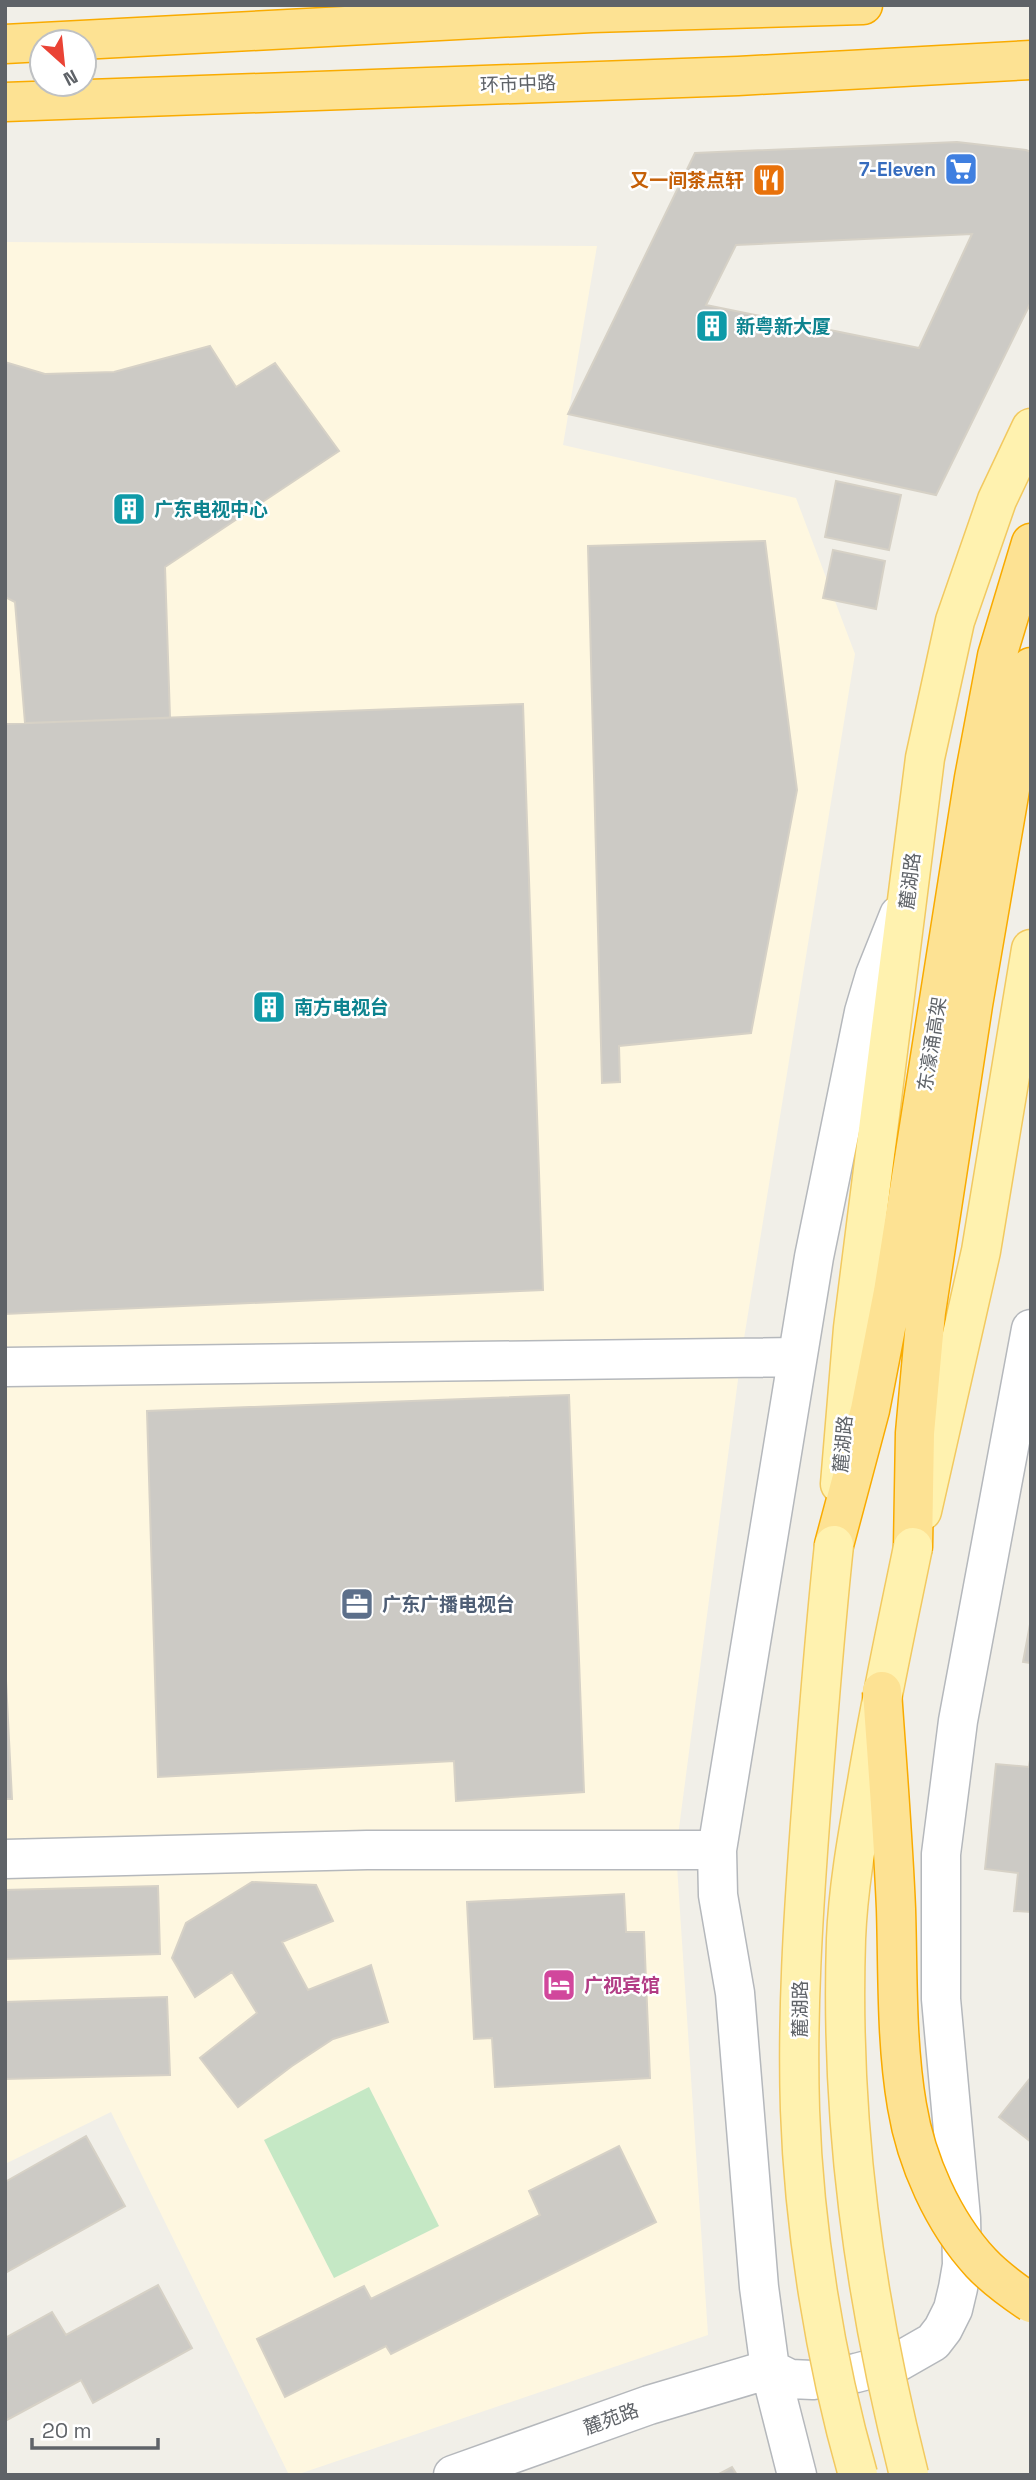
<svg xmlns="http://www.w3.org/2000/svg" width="1036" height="2480" viewBox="0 0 1036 2480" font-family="'Space Grotesk','Noto Sans SC',sans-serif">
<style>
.commercial{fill:#fef7e0}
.green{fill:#c5e8c5}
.building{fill:#cccac5;stroke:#d6d1c6;stroke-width:2;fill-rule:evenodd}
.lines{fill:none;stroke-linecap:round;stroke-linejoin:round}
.minor-casing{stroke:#b5b8bc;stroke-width:41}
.major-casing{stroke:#f2c960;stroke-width:41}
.highway-casing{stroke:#f9ab00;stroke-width:41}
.minor{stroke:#fff;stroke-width:38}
.major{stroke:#fff2af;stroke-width:38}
.highway{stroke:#fde293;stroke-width:38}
.major-bridge-casing{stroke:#f2c960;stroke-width:41;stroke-linecap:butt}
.highway-bridge-casing{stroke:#f9ab00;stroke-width:41;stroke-linecap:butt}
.major-bridge{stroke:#fff2af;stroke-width:38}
.highway-bridge{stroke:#fde293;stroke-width:38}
.labels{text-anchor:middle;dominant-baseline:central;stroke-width:5;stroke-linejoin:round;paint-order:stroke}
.street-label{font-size:19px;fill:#5f6368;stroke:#fff}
.shop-label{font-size:19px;font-weight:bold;fill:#366cbe;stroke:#fff;text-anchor:end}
.food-label{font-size:19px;font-weight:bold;fill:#c56008;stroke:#fff;text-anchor:end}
.culture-label{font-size:19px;font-weight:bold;fill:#0d838f;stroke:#fff;text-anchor:start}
.service-label{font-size:19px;font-weight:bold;fill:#4e5e75;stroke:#fff;text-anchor:start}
.hotel-label{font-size:19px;font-weight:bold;fill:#b23c85;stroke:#fff;text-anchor:start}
</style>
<rect width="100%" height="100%" fill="#f1efe8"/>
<!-- commercial -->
<path class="commercial" d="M5 242 597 246 563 445 796 498 855 654 741 1357 676 1851 708 2335 296 2475H289L111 2112 5 2164Z"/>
<!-- green -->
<path class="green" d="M369 2087 439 2226 334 2278 264 2140Z"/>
<!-- building -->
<path class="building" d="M957 142 1026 150 1031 152V302L936 495 568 414 695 153ZM972 234 919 348 706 305 736 245Z
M210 346 236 387 275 363 339 451 165 567 170 718 25 723 15 602 5 597V362L45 374 114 372Z
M836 481 901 495 889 550 825 537Z
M765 541 797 790 751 1033 619 1046 620 1082 602 1083 588 546Z
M833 550 885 561 876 609 823 598Z
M523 704 543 1290 5 1314V724Z
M569 1395 584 1792 456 1801 454 1761 158 1777 147 1411Z
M1031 1619V1663L1023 1662Z
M5 1661 12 1799H5Z
M1031 1753V1912L1014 1911 1018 1873 985 1869 996 1764 1029 1767Z
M252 1882 316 1885 333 1921 282 1942 308 1990 371 1965 388 2022 333 2039 292 2066 238 2107 200 2058 257 2013 232 1972 195 1997 172 1958 186 1923Z
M158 1886 160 1954 5 1959V1890Z
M624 1894 626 1932H644L650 2078 495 2087 492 2038 474 2039 467 1902Z
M167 1997 170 2075 5 2079V2002Z
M1031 2077V2142L999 2117Z
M86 2136 125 2206 5 2273V2182Z
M619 2146 656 2222 391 2354 386 2346 285 2397 257 2339 364 2286 371 2299 540 2215 529 2191Z
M158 2285 192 2348 93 2403 81 2380 5 2421V2338L52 2312 66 2335Z
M732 2467 737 2475H717Z"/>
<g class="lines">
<defs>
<path id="minor" d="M5 1367 797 1357
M5 1859 367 1850H717
M770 2369 790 2379 813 2380 856 2373 898 2362 933 2342 943 2329 953 2309 958 2288 962 2265 961 2218 941 1999V1854L958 1721 1031 1329
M453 2475 649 2405 770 2369
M797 2475 770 2369 759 2287 735 1993 718 1895 717 1850 814 1257 864 1012 875 975 899 915"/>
<path id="major" d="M840 1484 853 1328 925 758 955 621 997 500 1031 428
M922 1511 981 1251 1031 949"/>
<path id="highway" d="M5 44 592 13 863 5
M5 102 738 76 1031 60
M834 1545 870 1410 893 1292 974 778 997 656 1031 543
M913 1547 915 1433 926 1312 973 1005 1031 667"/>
</defs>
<!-- minor casing -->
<use href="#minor" class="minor-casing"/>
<!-- major casing -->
<use href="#major" class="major-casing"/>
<!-- highway casing -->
<use href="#highway" class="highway-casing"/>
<!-- minor -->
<use href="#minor" class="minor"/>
<!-- major -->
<use href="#major" class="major"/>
<!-- highway -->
<use href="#highway" class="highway"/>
<defs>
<path id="major-bridge" d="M834 1545C824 1638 817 1731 810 1824 803 1919 797 2014 800 2110 804 2229 825 2360 858 2475
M909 2475C864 2297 840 2123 846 1939 848 1887 858 1833 867 1782 880 1703 897 1625 913 1547"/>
<path id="highway-bridge" d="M882 1691C887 1764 893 1837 896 1909 898 1974 896 2042 907 2106 916 2161 943 2222 981 2263 996 2279 1013 2291 1031 2303"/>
</defs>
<!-- major-bridge casing -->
<use href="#major-bridge" class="major-bridge-casing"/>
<!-- highway-bridge casing -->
<use href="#highway-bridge" class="highway-bridge-casing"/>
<!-- major-bridge -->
<use href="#major-bridge" class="major-bridge"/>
<!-- highway-bridge -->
<use href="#highway-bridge" class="highway-bridge"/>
</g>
<!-- icons -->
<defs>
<symbol id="supermarket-square" viewBox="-11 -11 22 22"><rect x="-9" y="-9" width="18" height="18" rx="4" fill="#3f7fe0" stroke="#fff"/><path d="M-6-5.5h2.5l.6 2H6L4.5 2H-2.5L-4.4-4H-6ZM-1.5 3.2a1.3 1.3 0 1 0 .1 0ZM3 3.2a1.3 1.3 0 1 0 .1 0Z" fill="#fff"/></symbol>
<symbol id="restaurant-square" viewBox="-11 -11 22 22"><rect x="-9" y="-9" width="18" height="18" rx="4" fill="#e8710a" stroke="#fff"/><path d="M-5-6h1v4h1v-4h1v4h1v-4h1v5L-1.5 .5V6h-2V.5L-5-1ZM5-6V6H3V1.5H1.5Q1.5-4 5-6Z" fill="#fff"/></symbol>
<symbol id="building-square" viewBox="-11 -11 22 22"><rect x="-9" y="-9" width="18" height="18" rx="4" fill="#0f9aa8" stroke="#fff"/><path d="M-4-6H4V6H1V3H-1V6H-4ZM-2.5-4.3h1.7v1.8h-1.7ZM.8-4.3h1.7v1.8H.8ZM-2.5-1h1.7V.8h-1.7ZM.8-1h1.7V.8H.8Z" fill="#fff"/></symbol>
<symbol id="office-square" viewBox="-11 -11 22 22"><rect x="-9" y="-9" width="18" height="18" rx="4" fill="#5c6f8a" stroke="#fff"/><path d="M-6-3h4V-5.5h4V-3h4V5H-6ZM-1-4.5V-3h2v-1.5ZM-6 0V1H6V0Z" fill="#fff"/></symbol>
<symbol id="hotel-square" viewBox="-11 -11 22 22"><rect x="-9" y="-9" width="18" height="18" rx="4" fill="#d1479c" stroke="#fff"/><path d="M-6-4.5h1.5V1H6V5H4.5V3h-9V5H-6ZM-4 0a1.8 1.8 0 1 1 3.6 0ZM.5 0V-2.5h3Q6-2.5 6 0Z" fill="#fff"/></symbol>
</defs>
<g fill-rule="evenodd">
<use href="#supermarket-square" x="942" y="150" width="38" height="38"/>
<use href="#restaurant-square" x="750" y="161" width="38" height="38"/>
<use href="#building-square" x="693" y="307" width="38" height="38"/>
<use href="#building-square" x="110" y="490" width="38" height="38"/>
<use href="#building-square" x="250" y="988" width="38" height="38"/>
<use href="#office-square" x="338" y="1585" width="38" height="38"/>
<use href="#hotel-square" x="540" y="1966" width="38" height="38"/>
</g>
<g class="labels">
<!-- street labels -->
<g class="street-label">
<text transform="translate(518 84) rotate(-2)">环市中路</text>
<text transform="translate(910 881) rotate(-83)">麓湖路</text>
<text transform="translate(932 1044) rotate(-81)">东濠涌高架</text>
<text transform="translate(843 1444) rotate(-85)">麓湖路</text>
<text transform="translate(800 2009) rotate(-90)">麓湖路</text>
<text transform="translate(611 2419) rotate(-20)">麓苑路</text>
</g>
<!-- shop labels -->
<g class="shop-label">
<text x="936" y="169">7-Eleven</text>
</g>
<!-- food labels -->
<g class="food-label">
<text x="744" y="180">又一间茶点轩</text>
</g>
<!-- culture labels -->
<g class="culture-label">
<text x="736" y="326">新粤新大厦</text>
<text x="154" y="509">广东电视中心</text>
<text x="294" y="1007">南方电视台</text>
</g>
<!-- service labels -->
<g class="service-label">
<text x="382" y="1604">广东广播电视台</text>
</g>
<!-- hotel labels -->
<g class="hotel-label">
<text x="584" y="1985">广视宾馆</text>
</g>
</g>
<!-- border -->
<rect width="1036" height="2480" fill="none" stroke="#5f6368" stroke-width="14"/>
<!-- north arrow -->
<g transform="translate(63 63) rotate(153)"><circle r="33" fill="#ffffff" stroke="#bfc1c3" stroke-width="2"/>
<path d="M0-5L12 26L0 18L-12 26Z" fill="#ea4335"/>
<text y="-10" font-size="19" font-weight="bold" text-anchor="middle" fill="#5f6368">N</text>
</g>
<!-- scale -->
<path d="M32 2438v10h126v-10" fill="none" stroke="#5f6368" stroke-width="3.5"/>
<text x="42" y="2438" font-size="21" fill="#5f6368" stroke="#ffffff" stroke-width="5" paint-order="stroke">20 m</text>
</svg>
